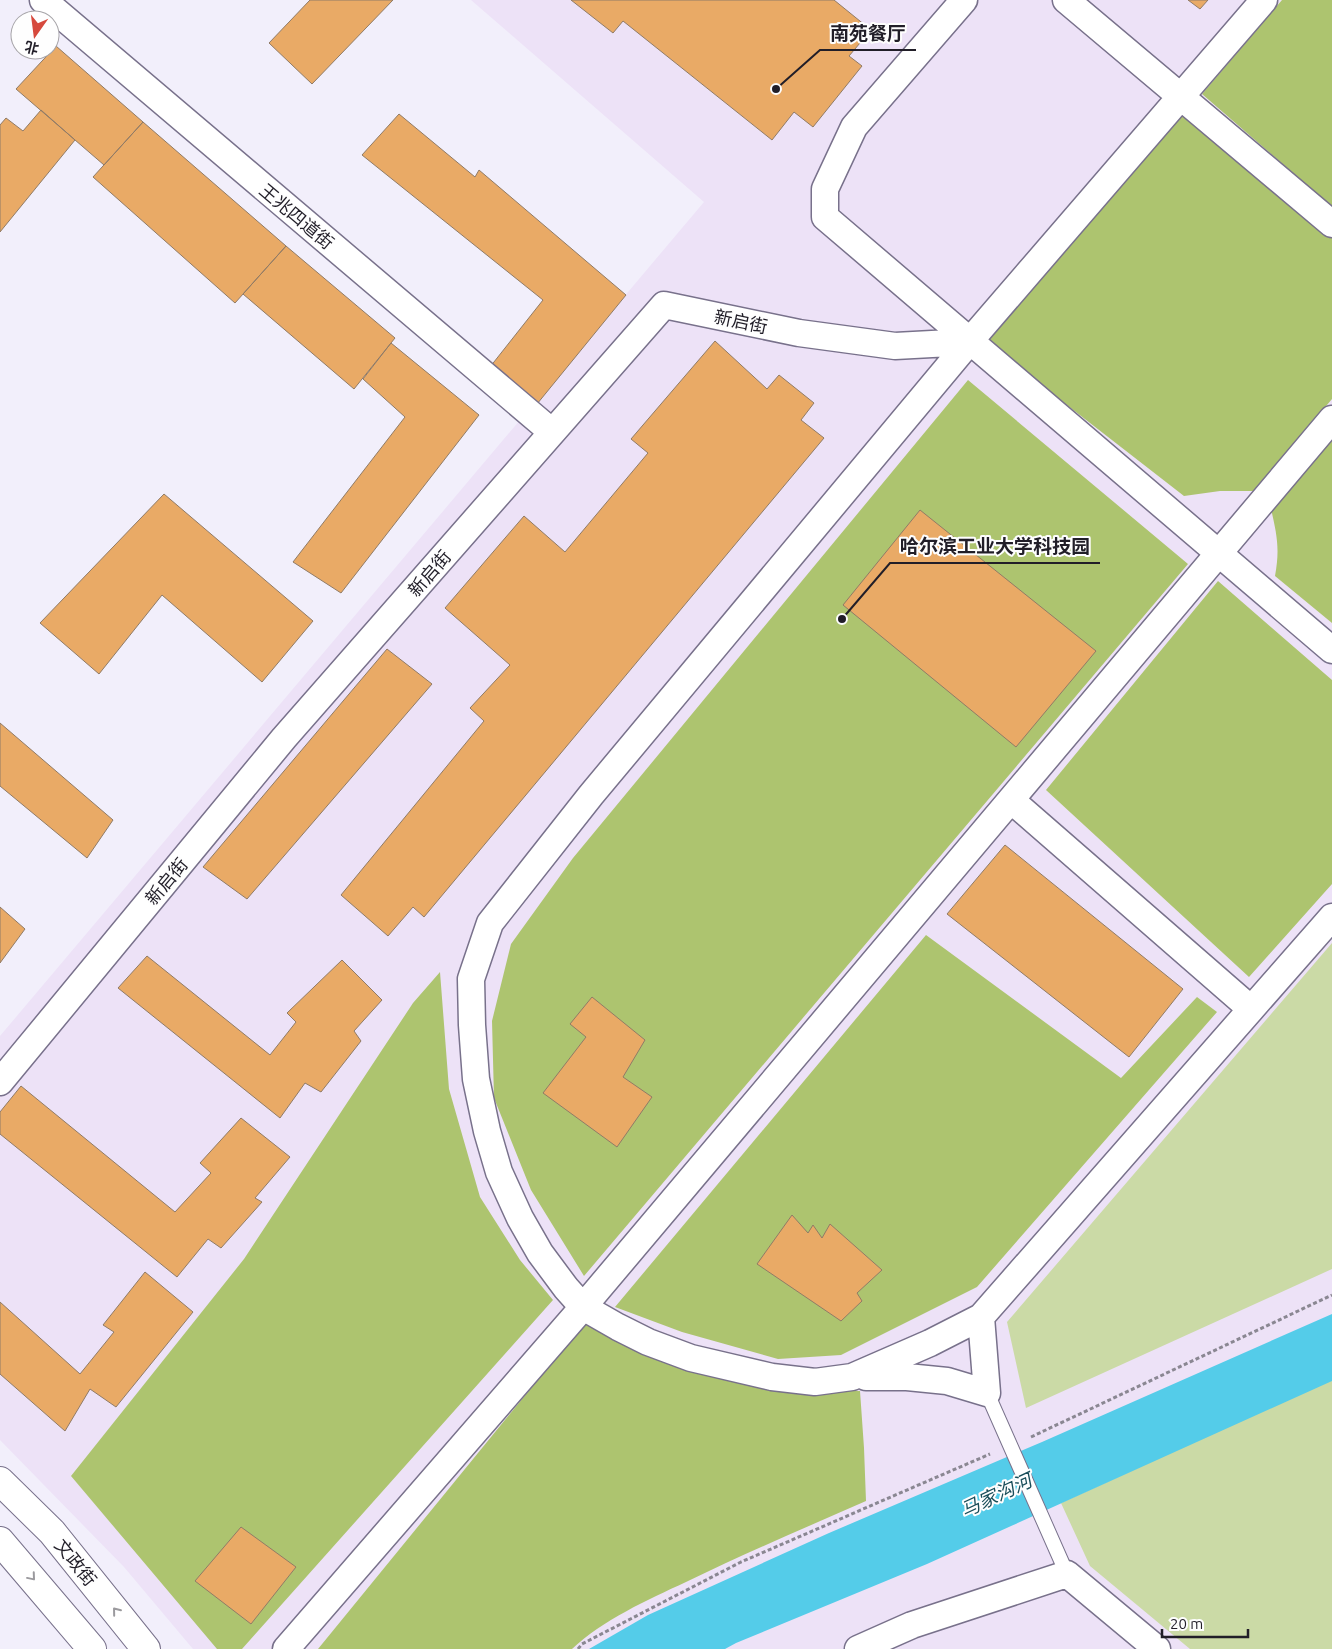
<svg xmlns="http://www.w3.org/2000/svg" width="1332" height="1649" viewBox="0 0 1332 1649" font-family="Ubuntu,'Noto Sans SC',sans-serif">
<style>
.industrial{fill:#ede2f7}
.green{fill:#cbdaa6}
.forest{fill:#adc46f}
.water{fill:#54cce9}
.building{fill:#e9aa66;stroke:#907b66}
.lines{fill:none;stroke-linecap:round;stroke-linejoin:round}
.lane-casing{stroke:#78718b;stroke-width:16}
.street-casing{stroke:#78718b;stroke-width:29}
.secondary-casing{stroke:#78718b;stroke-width:30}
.path{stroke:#8a8792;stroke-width:3;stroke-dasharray:4 2.5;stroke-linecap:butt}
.lane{stroke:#fff;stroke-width:14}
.street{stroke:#fff;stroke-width:26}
.secondary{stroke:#fff;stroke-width:28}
.oneway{stroke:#9b9a9e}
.labels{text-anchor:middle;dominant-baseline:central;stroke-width:4;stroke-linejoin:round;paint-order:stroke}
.street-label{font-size:18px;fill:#211e28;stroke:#fefefe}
.water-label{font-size:19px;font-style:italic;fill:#1a4e5a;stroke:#fefefe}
.leader{fill:none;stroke:#211e28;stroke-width:2}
.callout-dot{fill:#211e28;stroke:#fefefe;stroke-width:2}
.callout-label{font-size:19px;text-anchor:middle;font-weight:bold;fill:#211e28;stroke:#fefefe;stroke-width:4;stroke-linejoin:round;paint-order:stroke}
</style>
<rect width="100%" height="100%" fill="#f2effb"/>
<!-- industrial -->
<path class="industrial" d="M471 0H1332V1649H193L124 1567 0 1440V1036L704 202Z"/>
<!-- green -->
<path class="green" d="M1332 943V1269L1026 1408 1007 1322Z
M1332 1379V1649H1190L1090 1566 1061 1503Z"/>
<!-- forest -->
<path class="forest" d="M1282 0H1332V207L1202 94Z
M1185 112 1332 237V399L1255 491H1220L1184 496 983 340Z
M968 380 1188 564 584 1276 531 1190 494 1098 492 1021 511 944 573 858Z
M1332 437V623L1275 576C1280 549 1277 535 1271 509Z
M1218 581 1332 680V884L1249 977 1046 790Z
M926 935 1121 1078 1197 997 1217 1012 977 1287 841 1355 778 1359 682 1332 615 1307Z
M440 972 449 1089 480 1197 520 1260 553 1300 242 1649H217L71 1476 244 1259 413 1003Z
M585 1322 779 1390 860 1391 864 1448 866 1501C805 1528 745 1553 686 1582 647 1600 603 1620 572 1649H318Z"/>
<!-- water -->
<path class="water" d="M1332 1314V1381L927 1564 736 1643 725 1649H589L648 1615 829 1533 1042 1442Z"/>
<!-- building -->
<path class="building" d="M310 0H393L312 84 269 43Z
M571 0H834L871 30 849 56 862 66 813 127 794 112 772 140 623 21 613 33Z
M1188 0H1208L1200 9Z
M56 46 143 122 104 165 16 89Z
M41 110 75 140 0 232V125L6 118 23 131Z
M399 114 475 177 479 170 626 295 537 404 490 367 543 300 362 155Z
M143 122 286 246 235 303 93 177Z
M286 246 395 338 354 389 243 294Z
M715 341 767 389 779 375 814 403 801 420 824 438 424 917 413 907 388 936 341 895 484 721 470 708 510 665 445 608 524 516 565 552 648 453 631 439Z
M391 343 479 415 341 593 293 562 405 417 363 379Z
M164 494 313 621 262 682 162 595 99 674 40 623Z
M920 510 1096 651 1016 747 843 605Z
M387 649 432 684 247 899 203 867Z
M0 723 113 820 87 858 0 786Z
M1005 845 1183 989 1129 1057 947 914Z
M0 907 25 929 0 963Z
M147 956 270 1055 296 1022 287 1013 342 960 382 1000 354 1031 361 1041 321 1092 305 1083 280 1118 118 988Z
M592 997 645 1040 623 1077 652 1097 617 1147 543 1093 586 1037 570 1024Z
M21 1086 175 1212 211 1173 200 1163 241 1118 290 1157 255 1198 262 1202 221 1248 208 1239 177 1277 0 1134V1112Z
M792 1215 808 1233 813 1225 822 1238 830 1224 882 1270 857 1293 862 1301 841 1321 757 1264Z
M145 1272 193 1312 116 1407 90 1389 65 1431 0 1374V1302L80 1374 114 1332 103 1325Z
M241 1527 296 1567 251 1624 195 1581Z"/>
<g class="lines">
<defs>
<path id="lane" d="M987 1393 1067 1574"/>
<path id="street" d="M43 0 552 432
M964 0 854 127 825 189V217L1332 650
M1066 0 1332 224
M1264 0 969 342 591 795 490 923 471 979 472 1025 476 1079 487 1131 499 1172 520 1218 540 1253 566 1288 583 1307 618 1327 648 1342 691 1358 772 1377 815 1382 852 1377 930 1343 981 1317 1332 917
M1011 800 1251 1009
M0 1082 284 738 664 305 799 333 895 346 969 342
M866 1377H907L947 1381 987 1393 981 1317
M286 1649 583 1307 1332 419
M858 1649 912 1625 1067 1574 1157 1649"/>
<path id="secondary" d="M0 1481 52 1532 146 1649
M0 1541 92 1649"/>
</defs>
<!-- lane casing -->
<use href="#lane" class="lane-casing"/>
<!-- street casing -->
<use href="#street" class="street-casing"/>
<!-- secondary casing -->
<use href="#secondary" class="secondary-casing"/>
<!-- path -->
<path class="path" d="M1031 1437 1332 1295
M578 1649 582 1644 741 1562 990 1454"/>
<!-- lane -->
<use href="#lane" class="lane"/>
<!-- street -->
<use href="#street" class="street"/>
<!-- secondary -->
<use href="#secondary" class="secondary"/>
</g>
<!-- one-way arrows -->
<defs><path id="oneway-chevron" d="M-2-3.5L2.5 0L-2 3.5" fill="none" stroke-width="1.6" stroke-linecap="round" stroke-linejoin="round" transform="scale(1.25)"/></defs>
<g class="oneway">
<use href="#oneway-chevron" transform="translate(32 1577) rotate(50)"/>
<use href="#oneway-chevron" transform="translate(116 1611) rotate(-129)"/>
</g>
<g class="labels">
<!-- street labels -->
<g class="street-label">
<text transform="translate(297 216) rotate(40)">王兆四道街</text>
<text transform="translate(741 321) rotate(12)">新启街</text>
<text transform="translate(429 573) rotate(-49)">新启街</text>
<text transform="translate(166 881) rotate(-50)">新启街</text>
<text transform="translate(76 1562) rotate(51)">文政街</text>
</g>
<!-- water labels -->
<g class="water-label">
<text transform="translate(996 1495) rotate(-25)">马家沟河</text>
</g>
</g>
<!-- callouts -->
<path class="leader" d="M776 89L820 50H916M842 619L890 563H1100"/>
<g class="callout-dot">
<circle cx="776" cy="89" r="5"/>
<circle cx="842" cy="619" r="5"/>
</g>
<g class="callout-label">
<text x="868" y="40">南苑餐厅</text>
<text x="995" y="553">哈尔滨工业大学科技园</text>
</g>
<!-- north arrow -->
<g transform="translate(35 35) rotate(194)"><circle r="24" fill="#fefefe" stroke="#a6a4a8"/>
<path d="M0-4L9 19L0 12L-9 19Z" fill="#d6493d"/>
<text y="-8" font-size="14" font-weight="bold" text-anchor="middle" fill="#211e28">北</text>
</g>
<!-- scale -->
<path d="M1162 1629v8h86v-8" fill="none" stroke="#211e28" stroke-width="2.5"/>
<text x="1170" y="1629" font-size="15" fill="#211e28" stroke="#fefefe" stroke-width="4" paint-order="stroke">20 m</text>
</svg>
